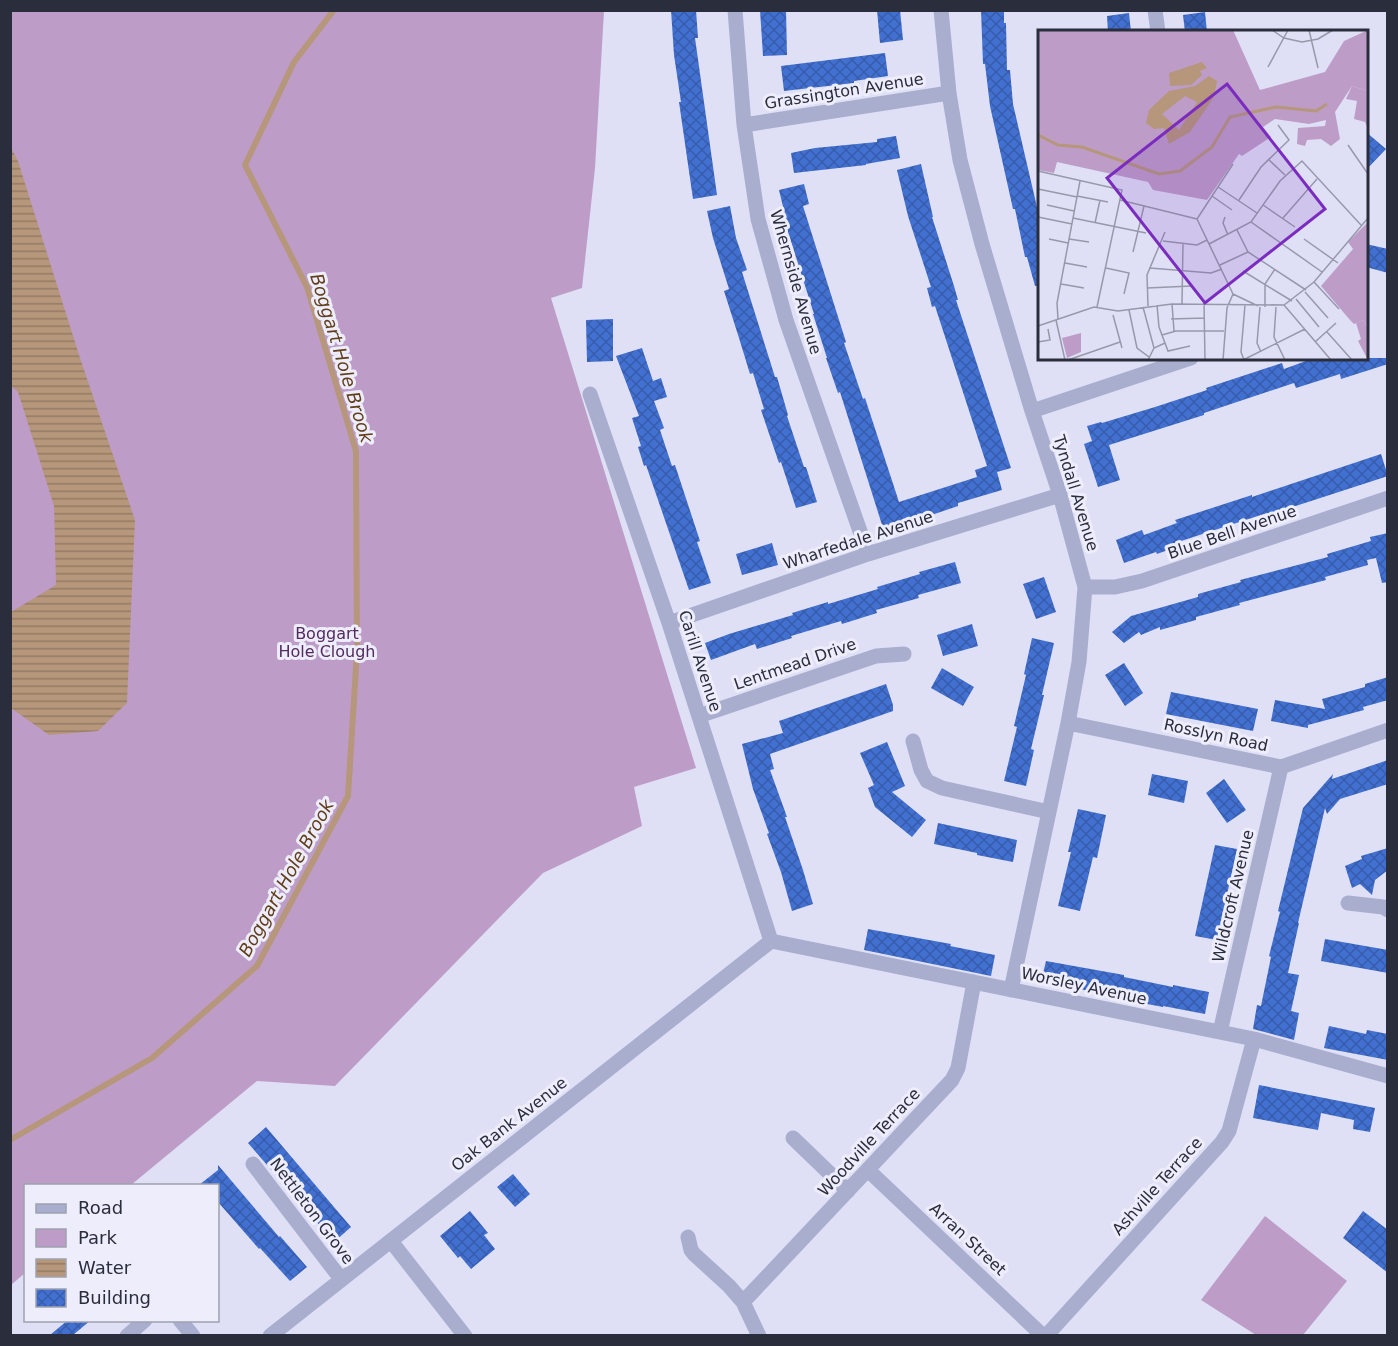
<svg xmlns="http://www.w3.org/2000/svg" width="1398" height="1346" viewBox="0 0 1398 1346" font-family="'DejaVu Sans',sans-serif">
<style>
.park{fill:#bd9dc7}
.water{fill:url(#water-rules)}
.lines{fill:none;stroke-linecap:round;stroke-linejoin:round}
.stream{stroke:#b6977b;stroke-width:6}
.building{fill:url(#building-cross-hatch)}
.minor{stroke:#a9aecf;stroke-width:15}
.labels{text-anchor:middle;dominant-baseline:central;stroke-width:6;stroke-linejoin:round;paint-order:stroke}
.street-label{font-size:16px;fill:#2a2e3c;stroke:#ededfc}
.park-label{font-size:16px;fill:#532b5d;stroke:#ededfc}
.water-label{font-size:18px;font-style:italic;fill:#623e1a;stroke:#ededfc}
.inset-river{fill:none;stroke:#b6977b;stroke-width:3}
.inset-road{fill:none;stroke:#9799ab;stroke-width:1.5}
.view{fill:#7b2cbf;fill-opacity:0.15;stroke:#7b2cbf;stroke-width:3}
.inset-edge{fill:none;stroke:#2a2e3c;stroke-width:3}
</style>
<defs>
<pattern id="water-rules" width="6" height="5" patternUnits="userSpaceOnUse" patternTransform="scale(1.5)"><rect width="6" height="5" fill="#b6977b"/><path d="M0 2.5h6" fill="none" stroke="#947c66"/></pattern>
<pattern id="building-cross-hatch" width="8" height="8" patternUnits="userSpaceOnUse" patternTransform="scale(1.5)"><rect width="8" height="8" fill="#4270d1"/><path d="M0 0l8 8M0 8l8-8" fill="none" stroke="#375cab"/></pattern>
</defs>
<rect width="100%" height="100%" fill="#dfe0f5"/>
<!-- park -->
<path class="park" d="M11 11H604L595 168 582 288 551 298 696 768 634 787 642 826 543 873 335 1086 257 1081 131 1185 26 1186 25 1273 11 1285Z
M1265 1216 1347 1281 1303 1335H1256L1201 1300Z"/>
<!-- water -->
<path class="water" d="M11 148 18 161 80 358 135 520 127 703 98 731 49 735 11 708V612L56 585 54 506 18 392 11 386Z"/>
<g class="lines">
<!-- stream -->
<path class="stream" d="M10 1140 152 1058 257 966 348 796 357 651 356 451 307 287 245 165 294 62 334 10"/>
</g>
<!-- building -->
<path class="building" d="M671 10H696L698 38H695L717 195 693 199 679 102H681L674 55Z
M760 10H786L787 55 763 56Z
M877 10H900L903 40 880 43Z
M981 10H1004V23H1006L1007 70H1010L1013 104 1040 220V286H1035L1027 257H1025L1015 209H1013L990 106 985 64H983Z
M1205 12 1207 32H1185L1183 15Z
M1129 13 1131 32H1108L1107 16Z
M885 53 888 76 854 81V83L784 91 781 66Z
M1366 132 1386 149 1366 170Z
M896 136 900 158 866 164V165L794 173 791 153 815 148 877 142V139Z
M921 164 933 217H932L954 286 958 300H956L1011 468 997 472 1002 490 958 503V506L914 521 913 518 883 528 840 392 838 393 826 358H827L813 314H814L784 219H786L779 190 804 184 809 204 803 206 846 342 844 343 863 399 865 398 899 502 977 477 975 470 987 466 935 306 932 307 927 288 931 287 908 216 897 170Z
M730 206 736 238 747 270 742 272 775 377H777L788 415 787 416 804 467H806L817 502 796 508 781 462 779 463 761 410 764 409 753 373 750 374 739 338 724 291 729 289 713 238 707 211Z
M1366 244 1388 249V273L1366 267Z
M613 319V361L587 362 586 320Z
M642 348 653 381 661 378 667 397 654 401 664 428 660 430 672 466 675 465 700 541 697 542 711 583 689 590 646 465 644 466 638 447 641 446 632 418 639 416 616 356Z
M1314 358H1388V364L1341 379 1340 374 1296 388 1294 383 1204 413V415L1109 445 1120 480 1098 487 1084 444 1092 441 1087 426 1101 422 1102 423 1155 407 1207 390 1206 388 1282 363 1284 369Z
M1381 454 1388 476 1268 515 1267 513 1224 527 1175 543 1176 547 1157 554 1156 552 1124 563 1116 540 1142 530 1144 535 1177 523 1175 520 1252 495V497Z
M1388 533V582L1382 583 1376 558 1367 560 1368 565 1325 577 1326 580 1239 603 1240 605 1196 617V620L1160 630V627L1141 635 1139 632 1124 643 1112 632 1131 616 1198 597V594L1241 582 1240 580 1328 557 1327 554 1371 541 1370 537Z
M772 543 778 565 742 575 736 554Z
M955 562 961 583 918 595 919 598 876 610 877 613 842 624 841 621 791 636 792 638 757 649 755 644 711 660 705 643 729 634 793 615 792 613 828 602V604L878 589 877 587 920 574 919 572Z
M1044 577 1056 612 1036 619 1023 584Z
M972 624 978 646 943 656 937 635Z
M1032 638 1054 643 1042 695H1044L1031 749 1034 750 1026 786 1004 781 1017 727 1014 726 1026 675 1024 674Z
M1124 663 1143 693 1125 706 1105 675Z
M942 668 974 687 963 706 931 688Z
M1388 677V700L1363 707 1364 710 1308 725V728L1271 721 1275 700 1325 709 1322 699 1365 687V684Z
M886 684 893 705V711L770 754 774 769 770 770 787 817H785L803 870 813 904 792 911 781 872 767 834 769 833 753 789 742 744 783 733 779 721Z
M1171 692 1258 709 1253 731 1166 714Z
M887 742 905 786 892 792 926 820 912 837 875 807 868 788 874 785 860 753Z
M1388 760V784L1340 799 1327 814 1325 808 1298 923H1299L1288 973 1299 975 1291 1011 1299 1013 1294 1040 1253 1029 1257 1005 1261 1006 1271 957 1269 956 1280 912 1278 911 1303 808 1333 774 1332 779Z
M1152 774 1188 781 1184 803 1148 795Z
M1224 779 1246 810 1227 823 1206 793Z
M1078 809 1106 815 1097 858 1093 857 1080 911 1058 906 1071 852H1068Z
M938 823 1017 840 1013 862 977 855V853L934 844Z
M1215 845 1237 849 1217 940 1195 936Z
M1388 848V870L1375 880 1372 895 1360 884 1352 888 1345 866 1362 859 1361 856Z
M868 929 951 944 950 946 995 955 991 976 864 950Z
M1325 939 1388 950V973L1321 961Z
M1046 961 1124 975V977L1173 987V985L1209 992 1205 1014 1163 1006V1007L1126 1000 1127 998 1041 982Z
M1329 1026 1366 1034 1367 1030 1388 1034V1060L1324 1048Z
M1259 1085 1375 1108 1370 1132 1353 1129 1354 1120 1321 1113 1318 1130 1253 1118Z
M266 1127 351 1227 334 1242 248 1143Z
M218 1165 279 1237 280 1236 307 1267 290 1281 260 1248 259 1249 218 1202V1185H199L218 1170Z
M513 1174 530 1194 515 1207 497 1187Z
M470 1211 488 1233 484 1235 495 1249 471 1269 460 1256 458 1258 440 1236Z
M1363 1211 1388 1230V1273L1343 1238Z
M68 1320H91L73 1335H50Z"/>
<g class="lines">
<!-- minor -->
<path class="minor" d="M735 10 744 125 758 219 786 320 868 554
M941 10 949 93 960 160 982 244 1032 411 1060 495 1085 587 1079 662 1068 723 1011 990
M1155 10 1158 32
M744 125 949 93
M590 394 669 623 771 941
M1032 411 1191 358
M1085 587H1115L1142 581 1388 498
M669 623 868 554 1060 495
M699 716 876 656 904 654
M1068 723 1281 767 1388 730
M913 741 921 770 927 781 942 788 1049 812
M1348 903 1383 907 1388 910
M771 941 1254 1039 1388 1076
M1220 1032 1281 767
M793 1138 848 1191
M253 1164 341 1279
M868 1170 1043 1336
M688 1237 691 1250 694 1254 729 1286 743 1302 759 1336
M391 1241 465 1336
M743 1302 952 1080 958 1068 974 982
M180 1320 193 1336
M127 1336 145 1320
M270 1336 771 941
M1046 1336 1222 1142 1229 1131 1254 1039"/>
</g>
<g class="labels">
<!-- street labels -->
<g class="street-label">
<text transform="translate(844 91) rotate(-9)">Grassington Avenue</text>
<text transform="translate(796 282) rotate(74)">Whernside Avenue</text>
<text transform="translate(1076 493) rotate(73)">Tyndall Avenue</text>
<text transform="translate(1232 532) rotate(-19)">Blue Bell Avenue</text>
<text transform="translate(858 540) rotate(-18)">Wharfedale Avenue</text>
<text transform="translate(700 661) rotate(72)">Carill Avenue</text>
<text transform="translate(795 664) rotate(-19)">Lentmead Drive</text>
<text transform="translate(1216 735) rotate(12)">Rosslyn Road</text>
<text transform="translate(1233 896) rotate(-77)">Wildcroft Avenue</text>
<text transform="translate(1084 986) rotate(12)">Worsley Avenue</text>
<text transform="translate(509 1124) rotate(-38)">Oak Bank Avenue</text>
<text transform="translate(869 1142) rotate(-47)">Woodville Terrace</text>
<text transform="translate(1157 1186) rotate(-48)">Ashville Terrace</text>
<text transform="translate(312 1211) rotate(53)">Nettleton Grove</text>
<text transform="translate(968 1239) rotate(43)">Arran Street</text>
</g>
<!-- park labels -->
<g class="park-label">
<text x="327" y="633">Boggart<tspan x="327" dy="18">Hole Clough</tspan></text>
</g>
<!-- water labels -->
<g class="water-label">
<text transform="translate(342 358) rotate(73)">Boggart Hole Brook</text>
<text transform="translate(286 878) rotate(-61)">Boggart Hole Brook</text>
</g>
</g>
<!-- overview -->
<g transform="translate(1038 30)">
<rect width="330" height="330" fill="#dfe0f5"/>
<path d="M314 56 330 61V99L327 92 316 89 319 71 308 69Z" fill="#bd9dc7"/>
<path d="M330 192V298L325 290 316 294 312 290 283 256 315 219 310 212Z" fill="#bd9dc7"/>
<path d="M0 0H195L222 60 287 42 306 11 330 0V61L314 56 297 82 302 109 293 116 283 109 269 110 267 116 259 114 260 98 287 96 288 90 271 94 237 89 225 97 233 107 204 126 201 124 169 170 115 160 110 152 19 132 16 143 0 140ZM325 290 330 298V330L320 311 323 309 318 293ZM43 303V322L29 328 24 308Z" fill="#bd9dc7"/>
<path d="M164 32 169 38 162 41 164 45 153 55 132 56 131 43ZM171 46 179 51 176 67 152 102 131 114 126 98 116 99 108 93 111 80 131 61 157 56ZM147 66 159 72 141 100 124 84Z" fill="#b6977b" fill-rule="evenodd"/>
<path class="inset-river" d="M0 105 20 115 44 117 121 144 142 141 174 117 192 87 238 77 278 81 289 74"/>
<path class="inset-road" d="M234 0 246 8 264 12 280 9 295 0M271 0 280 38M230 37 250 0M310 115 330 144M230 129 247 145M0 141 84 160 59 277M180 157 219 183M0 159 39 167M39 166 70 172M174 166 194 180M82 170 159 189M201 170 223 137 251 110 240 95M9 175 36 181M225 175 257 197M0 187 34 194M187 187 185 193 190 205M35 188 108 203M245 188 279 149M159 189 195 264 189 278 185 330M159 189 195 134M213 192 284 242M57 193 62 170M199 200 210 222 268 260M11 209 30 213M31 209 51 212M266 209 300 233M125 211 159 215 169 210M171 214 213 192 242 151 264 131 323 195M95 222 106 176M27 233 49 237M182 235 210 222M68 238 91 243 86 264M112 238 173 243 184 239M205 241 254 271M276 252 301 279M23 254 46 258M109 258 154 256M267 262 290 288M195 264 220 276M258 269 281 297M166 273 167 330M134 274 136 301M144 274 145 213M119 275 121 297 130 321 152 316M246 275 293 330M110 276 109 245 127 202M105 277 116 318M222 277 219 313 223 322M227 277V254L237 239M238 277 236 307 247 330M91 280 99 318 111 327M75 285 84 318M20 289 19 273 42 151M133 289 166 288M18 290 27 330M0 296 56 277 80 281 134 274 246 275 276 252 330 188M289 302 314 330M124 305 138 301H186M0 312 12 310 10 299M277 312 298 293M30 330 82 312M110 330 116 318 127 313M205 330 267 299M206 330 203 322 207 275"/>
<path class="view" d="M189 54 287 179 167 273 69 148Z"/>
<rect width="330" height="330" class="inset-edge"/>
</g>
<!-- border -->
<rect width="1398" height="1346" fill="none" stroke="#2a2e3c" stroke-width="24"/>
<!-- legend -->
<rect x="24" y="1184" width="195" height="138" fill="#ededfc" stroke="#9fa1af" stroke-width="1.5"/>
<rect x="36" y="1204" width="30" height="9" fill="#a9aecf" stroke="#9fa1af" stroke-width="1.5"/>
<text x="78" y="1214" font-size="18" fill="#2a2e3c">Road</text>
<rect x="36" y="1229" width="30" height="18" fill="#bd9dc7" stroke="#9fa1af" stroke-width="1.5"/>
<text x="78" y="1244" font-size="18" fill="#2a2e3c">Park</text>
<rect x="36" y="1259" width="30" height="18" fill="url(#water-rules)" stroke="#9fa1af" stroke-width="1.5"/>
<text x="78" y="1274" font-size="18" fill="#2a2e3c">Water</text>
<rect x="36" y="1289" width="30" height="18" fill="url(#building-cross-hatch)" stroke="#9fa1af" stroke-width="1.5"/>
<text x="78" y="1304" font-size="18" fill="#2a2e3c">Building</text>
</svg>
